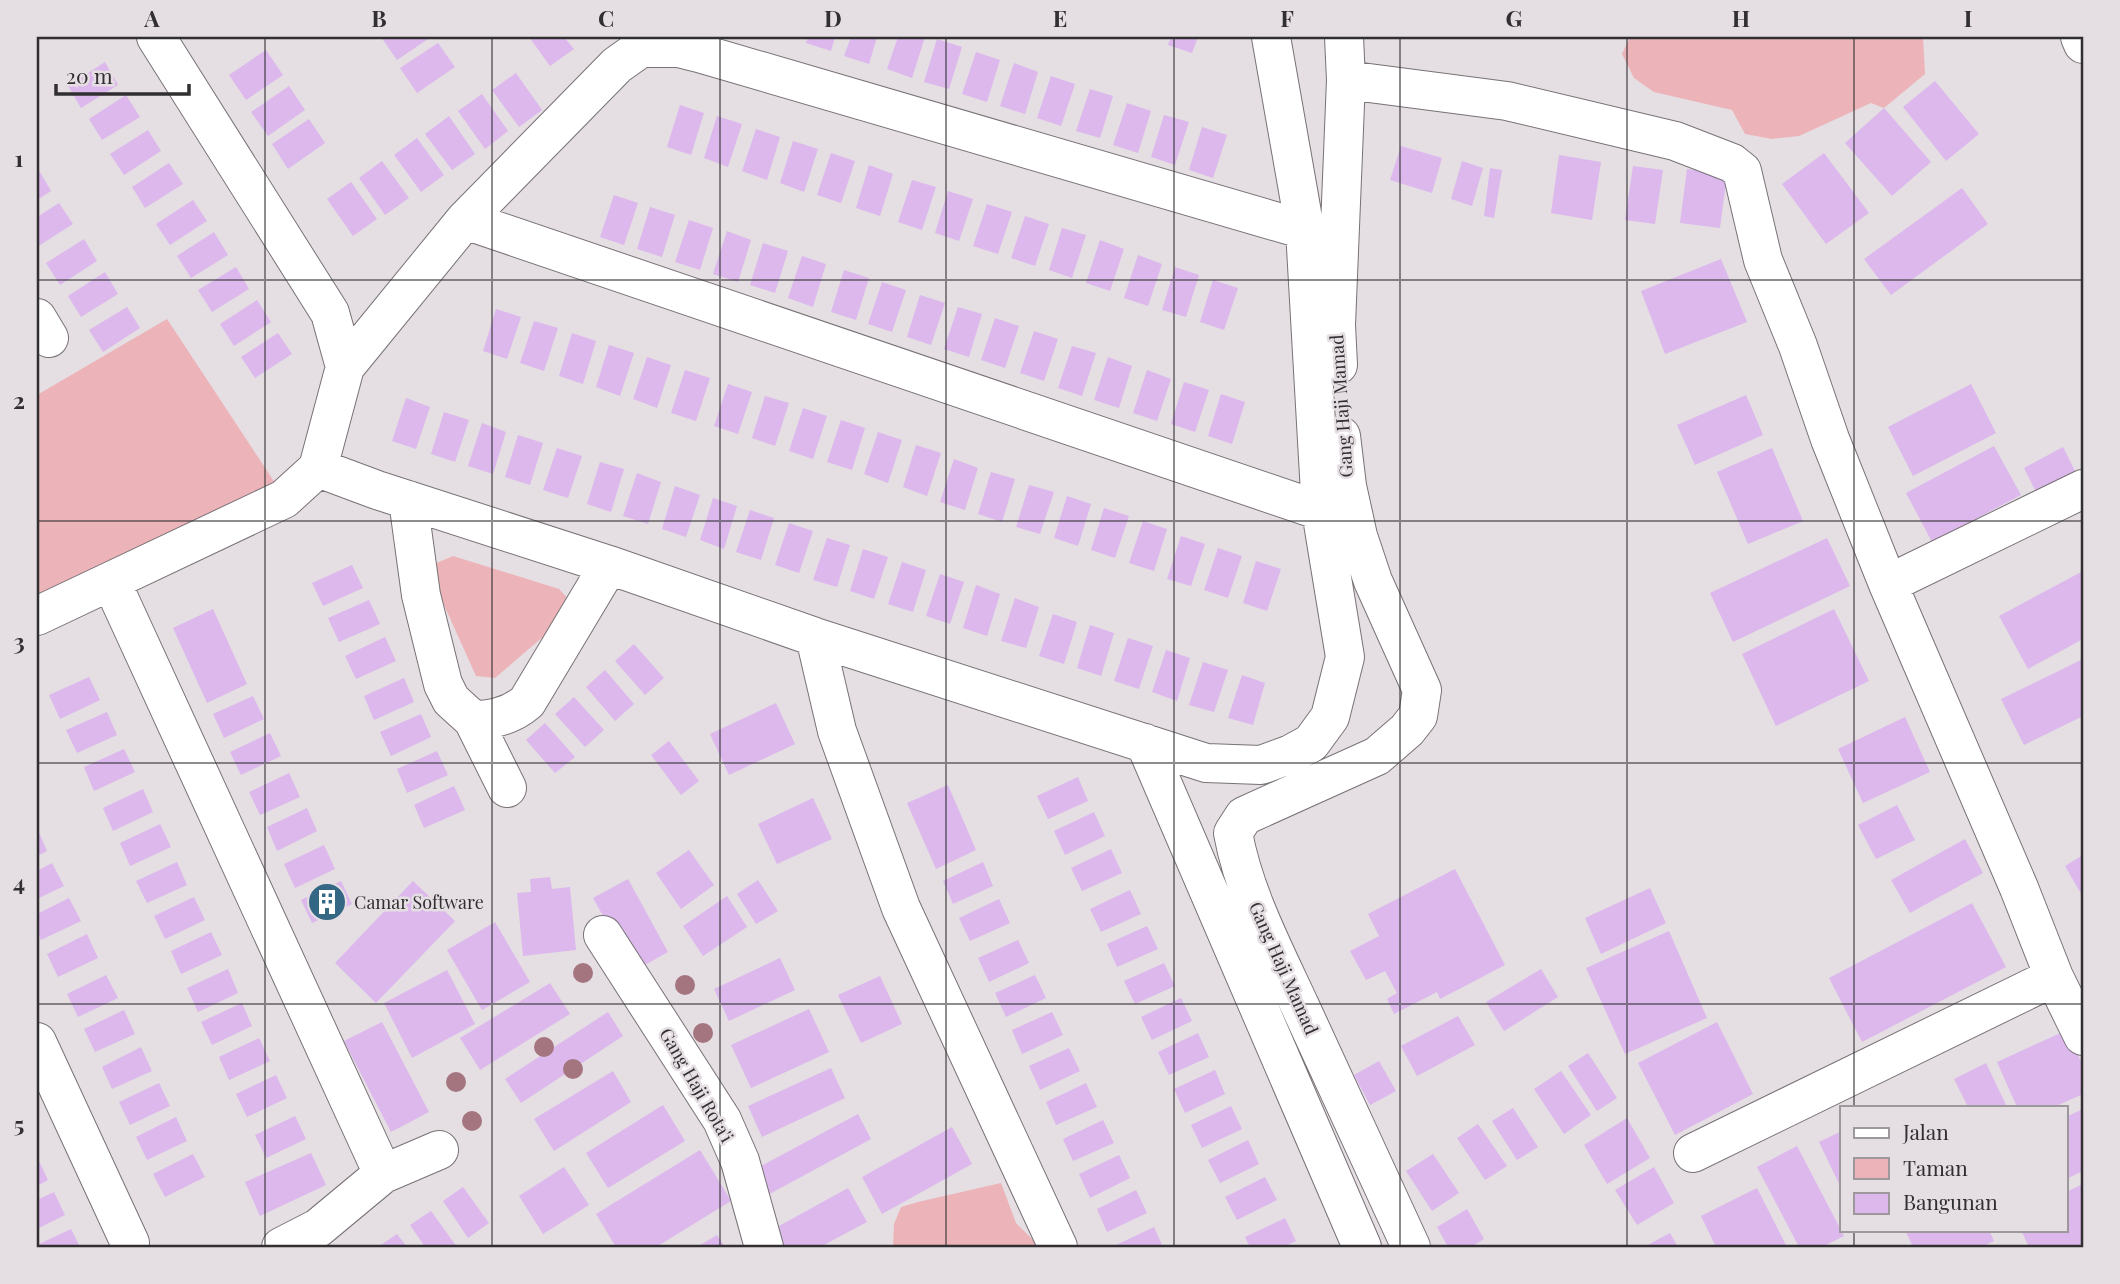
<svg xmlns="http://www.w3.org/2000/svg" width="2120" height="1284" viewBox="0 0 2120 1284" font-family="'Playfair Display',serif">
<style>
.green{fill:#ecb4b8}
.building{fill:#dcb8ed}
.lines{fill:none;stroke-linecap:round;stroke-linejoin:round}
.minor-casing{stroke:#787277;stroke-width:40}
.minor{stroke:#fff;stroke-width:38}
.tree{fill:#a4757f}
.grid{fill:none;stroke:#312f31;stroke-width:2;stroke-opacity:0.55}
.labels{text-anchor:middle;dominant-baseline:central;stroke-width:5;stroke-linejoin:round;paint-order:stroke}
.street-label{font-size:18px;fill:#312f31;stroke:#e5dee3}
.poi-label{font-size:18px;fill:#312f31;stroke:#e5dee3;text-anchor:start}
.neatline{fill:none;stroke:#312f31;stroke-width:2.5}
.grid-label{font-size:23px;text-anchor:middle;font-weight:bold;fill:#312f31}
</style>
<rect width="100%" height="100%" fill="#e5dee3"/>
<!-- green -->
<path class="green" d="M1630 37H1923L1925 74 1884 108 1871 103 1799 136 1772 139 1745 134 1732 110 1654 92 1634 78 1622 54Z
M167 319 277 486 37 615V395Z
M453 556 559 589 572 603V612L495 678 476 676 435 585 432 565Z
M1001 1183 1016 1223 1040 1247H893L894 1224 901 1207 918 1202Z"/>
<!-- building -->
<path class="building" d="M381 37H431L397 60Z
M529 37H564L574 49 550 66Z
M808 37H835L831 51 806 43Z
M851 37H877L869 64 844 56Z
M898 37H925L912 78 887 69Z
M1171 37H1198L1192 53 1168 45Z
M937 39 962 47 949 89 924 82Z
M438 43 455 67 417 93 400 68Z
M266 50 283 75 246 100 229 75Z
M976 52 1000 60 987 102 962 94Z
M105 62 118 85 81 108 68 86Z
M1014 63 1038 72 1025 114 1000 106Z
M516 73 542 110 519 127 492 90Z
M1051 76 1075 84 1061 126 1037 118Z
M1935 81 1979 134 1946 161 1903 107Z
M289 86 305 110 268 136 251 112Z
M1090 89 1113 96 1100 138 1076 131Z
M482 94 508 131 485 149 458 111Z
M126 95 140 117 102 140 89 119Z
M1127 103 1151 111 1138 153 1113 145Z
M680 105 704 113 691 155 667 147Z
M1884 108 1931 162 1892 196 1845 143Z
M1164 115 1189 122 1175 165 1151 157Z
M449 116 475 154 452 170 425 134Z
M717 116 742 124 728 167 704 158Z
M309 119 325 143 288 169 272 144Z
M1202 127 1227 135 1213 178 1189 170Z
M756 129 780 137 767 180 742 171Z
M148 130 161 151 124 175 110 154Z
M417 138 444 175 421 192 394 155Z
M793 141 818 149 804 192 780 183Z
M1401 146 1442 158 1432 193 1390 180Z
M831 153 855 161 841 203 817 195Z
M1824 153 1869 213 1826 244 1782 184Z
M1559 155 1601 162 1592 220 1551 213Z
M382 161 409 198 385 215 359 178Z
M1462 161 1483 168 1472 206 1451 199Z
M169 163 183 184 145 208 132 187Z
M869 165 893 174 880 216 856 208Z
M1633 166 1663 170 1655 224 1625 220Z
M37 167 51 191 37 200Z
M1490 168 1502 170 1494 218 1484 216Z
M1687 169 1727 174 1720 228 1680 223Z
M912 180 936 187 922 230 898 222Z
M351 182 377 219 353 236 327 199Z
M1962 188 1988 224 1891 295 1864 259Z
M948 191 973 199 959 241 935 233Z
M614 195 638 203 624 245 600 237Z
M193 200 207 221 170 245 156 224Z
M59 203 73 224 37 247V217Z
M987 204 1012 212 998 254 973 246Z
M650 207 675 215 662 257 637 249Z
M1025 216 1049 224 1035 266 1011 258Z
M689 220 713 228 700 270 675 262Z
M1062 228 1086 235 1072 278 1049 270Z
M727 231 751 240 738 282 713 274Z
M214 232 228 255 191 278 177 256Z
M84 239 97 261 60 285 46 263Z
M1100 240 1124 249 1110 291 1086 283Z
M763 243 788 251 775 293 750 285Z
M1138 255 1162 264 1148 306 1124 298Z
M802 256 826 264 813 307 788 298Z
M1721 259 1747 322 1665 354 1641 291Z
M236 267 249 289 212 312 198 290Z
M1175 267 1199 275 1186 317 1162 310Z
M844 270 869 278 856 320 831 312Z
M105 272 118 294 81 317 68 296Z
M1213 280 1238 288 1224 330 1200 322Z
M882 282 906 290 892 332 868 324Z
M920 295 945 303 931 345 907 337Z
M257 300 271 322 234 346 220 324Z
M127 307 140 328 103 352 89 330Z
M958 307 982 314 969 357 944 349Z
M496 309 521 317 507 359 483 351Z
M995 318 1019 326 1005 368 981 360Z
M534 321 558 328 544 371 520 363Z
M1034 331 1058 339 1044 381 1020 373Z
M278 333 292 354 255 378 241 357Z
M572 333 596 341 583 384 559 376Z
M609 345 634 353 620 396 596 387Z
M1072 346 1096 353 1082 396 1058 388Z
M647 357 671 365 657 408 633 399Z
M1108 357 1132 366 1119 408 1094 400Z
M685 370 710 378 696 421 671 413Z
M1147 370 1171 379 1157 421 1133 413Z
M1184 382 1209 390 1195 432 1171 424Z
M728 384 752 392 738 434 714 426Z
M1971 384 1996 433 1913 476 1888 427Z
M1221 394 1245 402 1232 444 1208 436Z
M1746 395 1763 435 1695 465 1677 425Z
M765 396 789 403 775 446 752 438Z
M406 398 430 407 416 449 392 441Z
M803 408 827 416 813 459 789 451Z
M444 412 469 420 455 462 431 454Z
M841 420 865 428 852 470 827 462Z
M482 423 506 432 493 474 468 466Z
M878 432 902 440 888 483 864 474Z
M518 435 543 443 530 485 505 477Z
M916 445 941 453 927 496 903 487Z
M1994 446 2021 495 1932 542 1906 493Z
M2063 447 2075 471 2036 492 2024 468Z
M557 448 582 456 568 498 543 490Z
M1772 448 1803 521 1748 544 1717 472Z
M954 459 978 468 965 510 940 502Z
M600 462 624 469 611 512 587 504Z
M991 472 1015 479 1002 522 978 514Z
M637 473 661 482 648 524 623 516Z
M1029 485 1054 492 1040 534 1016 527Z
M675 486 700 495 686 537 662 529Z
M1067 496 1091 504 1078 546 1054 538Z
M713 498 737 506 724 549 700 540Z
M1104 508 1129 516 1115 558 1091 550Z
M750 510 774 518 761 560 736 552Z
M1143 521 1167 529 1154 571 1129 563Z
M789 523 813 531 799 573 775 565Z
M1181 536 1205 544 1191 586 1167 579Z
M827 538 850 545 837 587 813 580Z
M1827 538 1850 586 1733 642 1710 593Z
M1218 548 1242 556 1228 598 1204 590Z
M863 549 888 557 874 599 850 591Z
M1256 561 1281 569 1267 611 1243 603Z
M902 562 926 570 913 612 888 604Z
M352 565 363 588 323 606 312 583Z
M2083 571V639L2028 669 1999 616Z
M940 574 964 582 950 624 926 616Z
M976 585 1000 594 987 636 963 628Z
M1015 598 1039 607 1026 648 1001 641Z
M369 600 380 624 339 642 328 618Z
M213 609 247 684 207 703 173 628Z
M1834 609 1869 681 1776 726 1742 654Z
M1053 614 1077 622 1064 664 1039 656Z
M1090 625 1114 633 1101 676 1077 668Z
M385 637 396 661 356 679 345 656Z
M1128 638 1153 646 1139 689 1114 681Z
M634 644 664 678 645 695 615 661Z
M1166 650 1190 658 1177 701 1152 692Z
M2083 659V716L2024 745 2001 699Z
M1203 662 1228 670 1214 712 1189 705Z
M605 670 634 704 615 721 586 687Z
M1242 675 1265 683 1253 725 1228 718Z
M89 677 100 700 60 719 49 695Z
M404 678 414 702 374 720 364 696Z
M253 696 264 719 224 738 213 714Z
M574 697 604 730 585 747 555 714Z
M776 703 795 744 729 775 710 734Z
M107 712 117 735 77 753 66 730Z
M421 714 431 737 391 756 380 732Z
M1905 717 1930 772 1863 803 1838 749Z
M545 723 575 757 555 773 526 740Z
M270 733 281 756 241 775 230 752Z
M669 741 699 781 681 795 651 755Z
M124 749 135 772 94 791 84 767Z
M437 751 448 775 407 793 397 769Z
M289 773 300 797 260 815 249 792Z
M1078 777 1088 801 1048 819 1037 796Z
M948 785 976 850 936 869 907 803Z
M454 786 465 810 424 828 414 805Z
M143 789 153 812 113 831 103 808Z
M813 798 832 839 777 864 758 824Z
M1897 805 1915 840 1876 859 1858 825Z
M307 808 317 831 277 851 267 827Z
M1094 812 1105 836 1065 855 1054 831Z
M160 824 171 847 130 866 120 843Z
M37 828 47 851 37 856Z
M1965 839 1983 873 1910 913 1891 880Z
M324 845 335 869 295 888 284 864Z
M1111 849 1122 873 1082 891 1071 868Z
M689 850 714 885 681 909 656 873Z
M2083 855V897L2065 866Z
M177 862 187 885 147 903 136 881Z
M983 862 993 886 953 904 943 881Z
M52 863 64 886 37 899V871Z
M1455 869 1505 965 1440 999 1437 992 1394 1014 1387 999 1397 993 1385 971 1366 980 1350 951 1379 936 1368 914Z
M550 877 552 889 570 887 576 950 523 956 517 893 531 892 530 879Z
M628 879 668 952 634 971 593 898Z
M758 880 778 911 756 924 737 894Z
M341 881 352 904 312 923 301 900Z
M413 881 455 921 376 1003 335 963Z
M1650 888 1666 923 1601 954 1585 918Z
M1130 890 1141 914 1101 932 1090 909Z
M727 896 747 927 703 956 683 926Z
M194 897 205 920 165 939 154 916Z
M69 898 81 921 41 940 37 931V914Z
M999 899 1010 923 970 941 959 918Z
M1972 903 2006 967 1862 1042 1829 978Z
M495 922 530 982 482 1010 447 950Z
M1147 926 1158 949 1117 967 1107 944Z
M1669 931 1707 1018 1625 1054 1586 968Z
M211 932 222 955 181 974 171 951Z
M87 934 98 958 58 977 47 954Z
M1018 940 1029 963 989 982 978 958Z
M780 958 795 990 729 1021 714 989Z
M1164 963 1175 986 1135 1004 1124 981Z
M228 969 238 993 198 1012 187 988Z
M1541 969 1558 997 1504 1031 1486 1002Z
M447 970 475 1024 412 1058 384 1003Z
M106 975 118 998 78 1017 67 994Z
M1035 975 1046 998 1006 1017 995 993Z
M880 976 902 1024 861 1043 838 995Z
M550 983 570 1014 480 1070 460 1038Z
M1181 998 1192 1021 1152 1040 1141 1017Z
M242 1003 252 1026 212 1045 201 1022Z
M809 1009 829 1052 751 1088 731 1045Z
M124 1010 135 1034 95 1052 84 1029Z
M608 1012 623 1036 521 1103 505 1079Z
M1052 1012 1063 1035 1022 1054 1012 1030Z
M1458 1016 1475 1045 1417 1076 1401 1046Z
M382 1022 429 1112 391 1132 344 1041Z
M1717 1022 1753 1094 1675 1135 1638 1063Z
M2067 1030 2083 1066V1094L2054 1107H2017L1997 1062Z
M1198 1033 1209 1057 1169 1075 1158 1052Z
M259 1038 270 1061 229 1080 219 1057Z
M141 1047 152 1071 112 1089 102 1067Z
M1069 1048 1080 1071 1040 1090 1029 1066Z
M1588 1053 1617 1098 1597 1111 1568 1066Z
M1379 1061 1396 1091 1370 1105 1354 1075Z
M1986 1063 2007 1107H1968L1954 1079Z
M831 1068 845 1098 762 1137 748 1106Z
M1215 1070 1225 1094 1185 1113 1174 1089Z
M613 1071 631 1102 554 1151 534 1119Z
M1561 1071 1591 1115 1564 1134 1534 1089Z
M276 1075 287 1098 247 1117 236 1094Z
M159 1083 170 1106 130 1125 119 1102Z
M1086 1083 1097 1107 1056 1125 1046 1102Z
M663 1105 685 1141 608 1188 586 1153Z
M1231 1106 1242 1129 1202 1148 1191 1125Z
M1513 1108 1538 1147 1517 1160 1492 1121Z
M2083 1109V1171L2066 1179V1117Z
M858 1114 871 1139 764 1197 750 1172Z
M295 1116 306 1139 266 1158 255 1135Z
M176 1117 187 1141 147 1160 136 1137Z
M1627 1118 1650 1158 1607 1184 1584 1145Z
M1103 1120 1114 1143 1073 1161 1063 1139Z
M1478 1124 1507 1166 1485 1180 1457 1138Z
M952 1127 972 1164 882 1214 862 1177Z
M1842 1131V1190L1819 1142Z
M1248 1140 1259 1164 1220 1183 1208 1160Z
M1797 1146 1844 1236 1822 1247H1799L1757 1167Z
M700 1150 731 1201 656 1247H616L596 1214Z
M311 1153 326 1185 260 1216 245 1182Z
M193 1154 205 1177 165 1197 153 1174Z
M1433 1154 1459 1193 1432 1211 1406 1171Z
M1119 1155 1130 1178 1090 1198 1079 1174Z
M37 1157 48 1180 37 1186Z
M564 1167 589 1205 543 1234 519 1196Z
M1654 1167 1674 1203 1637 1225 1615 1190Z
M1265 1177 1277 1200 1237 1220 1225 1197Z
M2083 1184V1247H2029L2021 1230H2066V1192Z
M463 1187 489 1223 468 1238 443 1201Z
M848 1188 867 1222 820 1247H778L770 1231Z
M1757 1188 1787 1247H1716L1701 1216Z
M1136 1190 1147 1213 1107 1232 1097 1209Z
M54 1192 65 1215 37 1229V1200Z
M1467 1209 1484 1239 1471 1247H1448L1437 1227Z
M431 1211 457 1247H425L410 1225Z
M1285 1218 1296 1241 1283 1247H1250L1245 1237Z
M1154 1227 1163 1247H1112Z
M71 1229 80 1247H37V1245Z
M1905 1230H1989L1994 1241 1981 1247H1913Z
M1670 1233 1678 1247H1644Z
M397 1234 407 1247H378Z
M717 1235 725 1247H697Z"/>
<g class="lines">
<defs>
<path id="minor" d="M156 37 330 313 345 367
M2080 37 2083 44
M1346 80 1507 101 1675 141 1732 163 1742 171 1763 260 1798 346 1830 439 1888 584 2019 888 2054 977 2083 1036
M465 220 1321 511
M37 318 49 338
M1338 365 1336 325 1346 80 1344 37
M1341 436 1347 486 1358 536 1373 581 1422 690 1418 716 1407 730 1377 756 1244 816 1233 833C1244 893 1274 950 1300 1006 1337 1086 1374 1167 1411 1247
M318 468 377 490 609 565 815 637 1206 763 1261 765 1291 754 1311 743 1330 717 1345 657 1321 511 1305 230 1271 37
M408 500 421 595 443 684 451 700 473 720C493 720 512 715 527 702L609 565
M111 581 383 1174
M1888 584 2083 489
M37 616 284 499 318 468 345 367 465 220 617 65 641 48H679L699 53 1305 230
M815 637 837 731 901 908 1058 1247
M473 720 507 788
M1145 743 1362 1247
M603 935 722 1120 740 1161 764 1247
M37 1042 130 1243
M1693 1153 2054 977
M281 1247 318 1228 383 1174 439 1150"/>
</defs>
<!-- minor casing -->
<use href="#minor" class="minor-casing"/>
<!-- minor -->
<use href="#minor" class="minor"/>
</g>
<!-- trees -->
<g class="tree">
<circle cx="583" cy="973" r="10"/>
<circle cx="685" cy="985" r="10"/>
<circle cx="703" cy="1033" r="10"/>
<circle cx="544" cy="1047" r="10"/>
<circle cx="573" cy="1069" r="10"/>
<circle cx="456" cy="1082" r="10"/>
<circle cx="472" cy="1121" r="10"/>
</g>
<!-- grid -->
<path class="grid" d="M265 37V1247M492 37V1247M720 37V1247M946 37V1247M1174 37V1247M1400 37V1247M1627 37V1247M1854 37V1107M37 280H2083M37 521H2083M37 763H2083M37 1004H2083M1854 1230V1247"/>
<!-- icons -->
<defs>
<symbol id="building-disc" viewBox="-11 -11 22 22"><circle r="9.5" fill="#346784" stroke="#e5dee3"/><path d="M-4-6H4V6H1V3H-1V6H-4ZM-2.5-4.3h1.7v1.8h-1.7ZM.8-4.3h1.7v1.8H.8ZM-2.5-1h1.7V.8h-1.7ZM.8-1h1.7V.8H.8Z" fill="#fff"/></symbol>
</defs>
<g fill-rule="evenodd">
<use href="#building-disc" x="305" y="880" width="44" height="44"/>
</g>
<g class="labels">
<!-- street labels -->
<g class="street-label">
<text transform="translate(1341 406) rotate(-94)">Gang Haji Mamad</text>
<text transform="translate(1284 968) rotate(66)">Gang Haji Mamad</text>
<text transform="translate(697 1085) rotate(60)">Gang Haji Rota'i</text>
</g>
<!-- poi labels -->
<g class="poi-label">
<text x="354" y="902">Camar Software</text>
</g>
</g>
<!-- border -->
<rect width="2120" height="1284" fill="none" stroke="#e5dee3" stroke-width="77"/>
<!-- legend -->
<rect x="1840" y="1106" width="228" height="126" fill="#e5dee3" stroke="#9d989c" stroke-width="2"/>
<rect x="1854" y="1128" width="35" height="10" fill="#ffffff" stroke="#9d989c" stroke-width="2"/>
<text x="1903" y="1140" font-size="21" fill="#312f31">Jalan</text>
<rect x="1854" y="1158" width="35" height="21" fill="#ecb4b8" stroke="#9d989c" stroke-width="2"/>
<text x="1903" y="1176" font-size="21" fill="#312f31">Taman</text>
<rect x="1854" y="1193" width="35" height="21" fill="#dcb8ed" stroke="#9d989c" stroke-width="2"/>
<text x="1903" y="1210" font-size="21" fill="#312f31">Bangunan</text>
<!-- scale -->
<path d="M56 84v10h133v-10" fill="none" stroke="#312f31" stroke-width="3.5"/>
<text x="66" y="84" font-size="21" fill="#312f31" stroke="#e5dee3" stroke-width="5" paint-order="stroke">20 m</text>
<rect x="38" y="38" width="2044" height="1208" class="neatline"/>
<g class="grid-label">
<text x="152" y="27">A</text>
<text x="379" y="27">B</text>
<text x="606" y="27">C</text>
<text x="833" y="27">D</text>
<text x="1060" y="27">E</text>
<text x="1287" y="27">F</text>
<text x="1514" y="27">G</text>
<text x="1741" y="27">H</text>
<text x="1968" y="27">I</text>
<text x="19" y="167">1</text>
<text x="19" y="409">2</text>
<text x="19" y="650">3</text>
<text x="19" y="891">4</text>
<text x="19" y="1133">5</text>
</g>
</svg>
